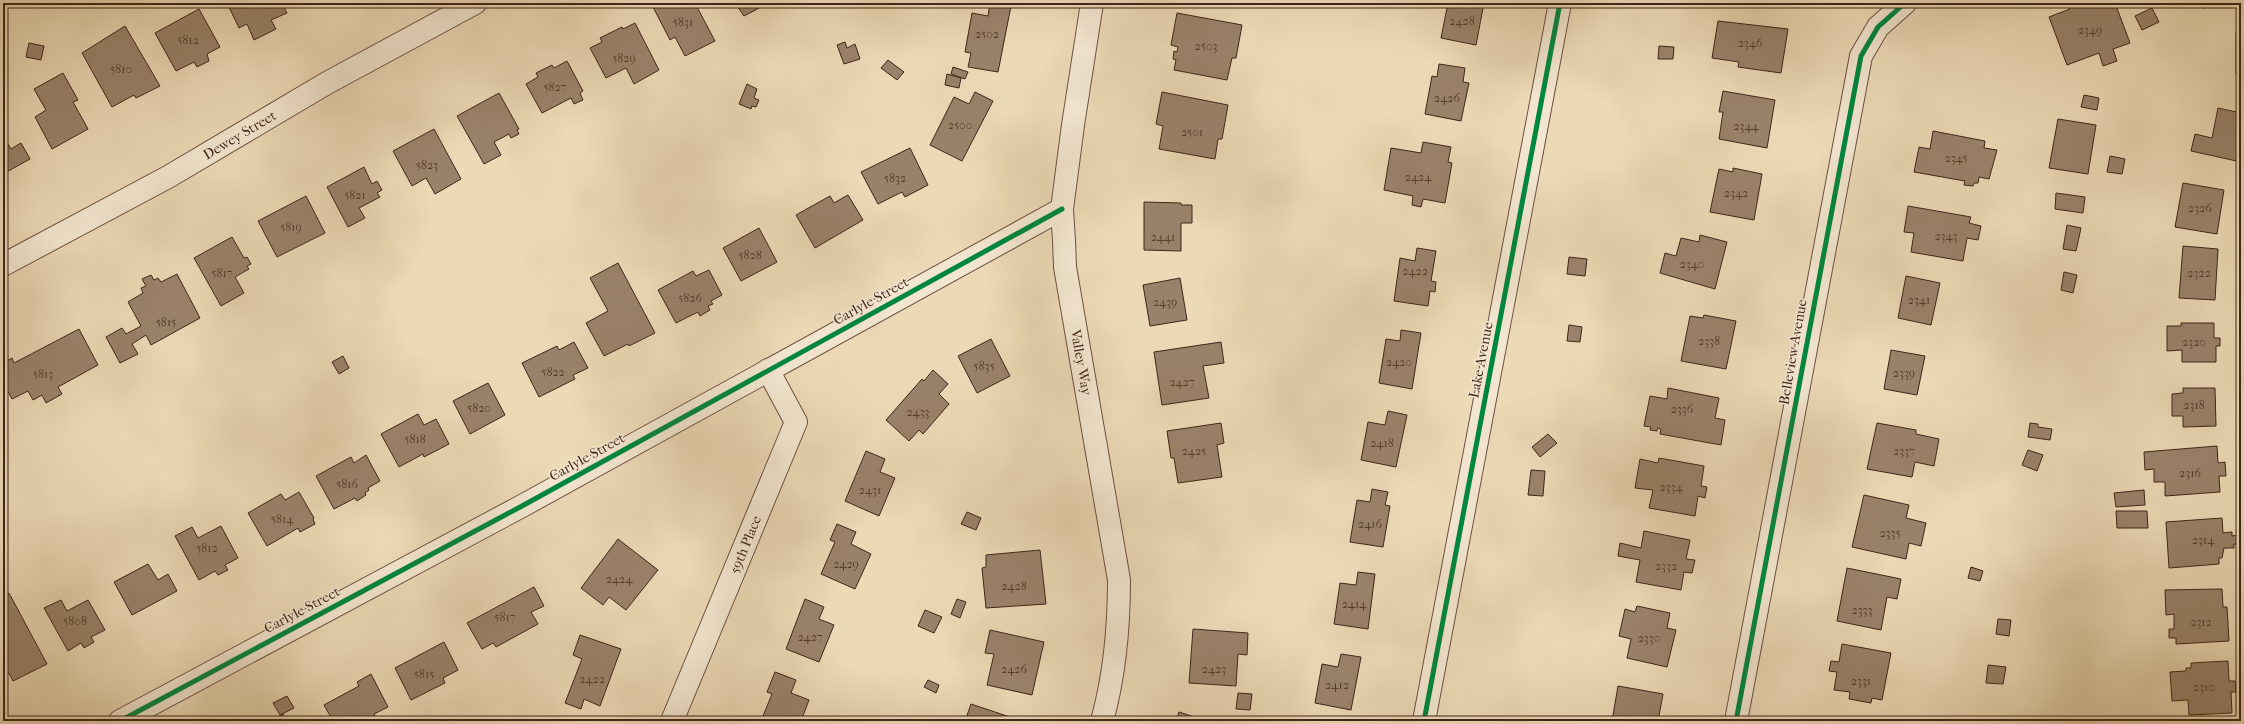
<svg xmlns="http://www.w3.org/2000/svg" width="2244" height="724" viewBox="0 0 2244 724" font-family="'IM FELL French Canon',serif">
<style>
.building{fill:#9a826a;stroke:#412418}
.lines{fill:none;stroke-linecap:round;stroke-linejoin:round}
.minor-casing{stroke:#6c5140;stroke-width:24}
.minor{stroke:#f3e6d0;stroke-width:22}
.cycleway-casing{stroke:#f3e6d0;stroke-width:8}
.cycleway{stroke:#00873e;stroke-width:5}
.labels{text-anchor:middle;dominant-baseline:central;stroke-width:3;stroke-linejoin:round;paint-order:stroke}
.number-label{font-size:12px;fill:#573c2c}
.street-label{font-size:14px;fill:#412418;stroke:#f3e6d0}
</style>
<rect width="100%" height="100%" fill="#ecd9b6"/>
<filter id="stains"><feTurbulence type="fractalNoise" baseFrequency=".005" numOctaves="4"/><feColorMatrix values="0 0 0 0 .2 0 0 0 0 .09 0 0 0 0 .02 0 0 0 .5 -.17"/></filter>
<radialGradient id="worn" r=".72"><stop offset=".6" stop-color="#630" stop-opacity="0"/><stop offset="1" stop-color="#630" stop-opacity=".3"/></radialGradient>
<!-- building -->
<path class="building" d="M227 3H282L287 13 271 20 276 29 254 40 247 24 239 28Z
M662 3H704L697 7 715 41 685 56 675 37 670 40 653 7Z
M735 3H759L761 7 744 16Z
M990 3 1011 6 998 72 968 67 971 53 965 52 972 13 988 16Z
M1448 3H1484L1476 45 1441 38Z
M2067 3H2115L2130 43 2113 49 2117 61 2103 66 2099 53 2067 65 2049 17 2070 9Z
M2202 3H2221V5L2203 8Z
M2152 8 2159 22 2142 30 2135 16Z
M199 9 220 47 207 54 209 61 197 67 194 62 176 71 155 33Z
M1177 13 1242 25 1236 58H1232L1227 80 1174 70 1176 60 1173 59 1174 51 1177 52 1178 47 1171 45Z
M1718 21 1788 29 1781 73 1738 67 1739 62 1712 58Z
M635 23 659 70 634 84 626 68 606 78 590 48 602 42 600 38 622 27 623 29Z
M125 26 160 86 136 98 134 95 112 107 82 53Z
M2236 32H2241V74H2236Z
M845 42 847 48 855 44 860 59 844 64 837 45Z
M29 43 44 46 41 60 26 57Z
M1659 46 1674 47 1673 59H1658Z
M888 60 904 72 897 80 881 68Z
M567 61 583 91 580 93 583 100 574 104 571 98 542 113 526 84 538 77 536 73 552 65 554 68Z
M1439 64 1465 68 1463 82 1469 83 1461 121 1425 114 1432 76 1437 77Z
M953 67 968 72 965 79 951 74Z
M63 73 78 100 73 102 88 129 52 149 35 117 46 110 34 89Z
M947 74 961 78 959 88 945 85Z
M747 84 757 89 754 98 759 100 756 107 752 106 751 109 739 104Z
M1723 91 1775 100 1767 148 1719 139 1723 112H1719Z
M975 92 993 101 962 161 930 145 954 97 969 104Z
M1162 92 1228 105 1222 139H1218L1215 159 1159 149 1163 126 1156 124Z
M499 93 519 129 517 130 519 134 511 138 509 134 494 142 501 155 484 164 457 116Z
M2084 95 2099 98 2097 110 2081 107Z
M2218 108 2241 113V162L2191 151 2195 134 2212 138Z
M2058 119 2096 125 2088 174 2049 168Z
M434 129 461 179 435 194 426 178 412 186 393 151Z
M1933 131 1985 141 1984 148 1997 150 1989 179 1979 177 1978 183H1974L1973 186 1964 185 1965 181 1914 172 1919 147 1930 149Z
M3 136 11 149 21 143 30 159 3 174Z
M1423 142 1451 147 1448 162 1452 163 1445 203 1423 199 1421 207 1412 205 1413 196 1384 190 1391 148 1421 153Z
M910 148 928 185 905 197 902 192 878 204 861 172Z
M2110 156 2125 159 2122 174 2107 172Z
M364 167 372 184 377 181 382 190 377 193 380 197 359 208 365 218 348 227 327 187Z
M1733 168 1762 174 1754 220 1710 212 1719 169 1733 172Z
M2183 183 2224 190 2217 234 2175 227Z
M2056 193 2085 197 2083 213 2055 209Z
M848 195 863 220 815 248 796 215 830 196 834 203Z
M306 196 325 233 277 257 258 221Z
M1144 202 1181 203V205H1192V223H1181V251L1144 250Z
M1908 206 1971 217 1969 223 1981 226 1978 240 1967 238 1963 261 1911 252 1914 233 1904 232Z
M2067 225 2081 228 2076 251 2063 249Z
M759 228 777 262 741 281 723 248Z
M1700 235 1727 242 1715 289 1660 273 1665 253 1676 256 1681 238 1699 242Z
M232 237 244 258 247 257 251 264 247 266 249 269 235 277 244 293 221 306 194 258Z
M2183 246 2218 249 2215 300 2179 298Z
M1417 248 1436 251 1431 281 1436 282 1435 292 1430 291 1428 306 1394 301 1400 258 1415 261Z
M1569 257 1587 259 1585 276 1567 274Z
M618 263 655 333 629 346 628 344 604 356 586 323 608 311 590 278Z
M709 270 722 295 711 301 713 304 708 306 710 310 700 316 698 312 676 323 658 290 693 271 696 276Z
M2064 272 2077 275 2073 293 2061 290Z
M177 274 200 318 151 345 146 335 132 344 138 354 120 363 106 337 122 328 126 334 141 326 128 302 143 293 141 288 146 286 142 279 151 275 154 280 158 278 161 282Z
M1906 276 1940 283 1931 325 1898 318Z
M1180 278 1187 320 1150 326 1143 285Z
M1704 315 1736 321 1726 369 1681 361 1690 316 1703 318Z
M2181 323H2214V338H2220V346H2216V362H2182V350L2167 351V326H2181Z
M1569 325 1582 327 1580 342 1567 341Z
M79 329 98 365 58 387 62 394 46 403 42 395 33 400 28 391 12 399 3 382V363L12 358 14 363Z
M1401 330 1421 333 1412 389 1379 383 1386 339 1400 341Z
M991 339 1010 376 977 393 958 356Z
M574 342 588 368 573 375 575 379 539 397 522 363 557 346 559 350Z
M1221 342 1224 363 1203 366 1209 398 1162 405 1154 352Z
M1891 350 1925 356 1917 395 1884 389Z
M343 356 349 368 339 374 332 362Z
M933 370 948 384 939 394 949 404 923 434 919 430 909 441 886 420 922 379 924 381Z
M488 383 505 415 470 434 453 401Z
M1668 388 1719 398 1715 418 1725 420 1721 445 1660 434 1661 429 1658 428 1657 431 1650 430 1651 427 1644 426 1650 396 1667 399Z
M2183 388H2215L2216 426 2183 427V416H2172V394L2183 393Z
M1388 411 1407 415 1396 467 1361 460 1368 422 1385 425Z
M418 414 424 425 436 419 449 444 424 457 423 454 399 467 381 434Z
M1221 423 1224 443 1217 445 1222 477 1178 483 1174 458H1171L1167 431Z
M1877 423 1916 430V434L1939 439 1934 466 1915 462 1912 477 1867 469Z
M2030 423 2038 424V427L2052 429 2050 440 2028 437Z
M1548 434 1557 443 1540 457 1532 447Z
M2217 446 2218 463 2225 462 2226 476H2219L2220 492 2165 496V482H2154V469L2145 470 2144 452Z
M2028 450 2043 455 2037 471 2022 465Z
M866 451 885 459 880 472 895 478 879 516 845 501Z
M366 455 380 481 368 488 369 490 365 493 366 495 357 501 355 498 334 509 316 476 351 457 354 463Z
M1659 458 1704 466 1701 486 1707 487 1705 498 1698 496 1695 516 1649 508 1653 490 1635 488 1640 459 1658 463Z
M1531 470 1545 471 1543 496 1528 495Z
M1372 489 1388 492 1385 505 1390 506 1383 547 1350 542 1357 500 1370 502Z
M2144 490 2145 505 2116 507 2114 493Z
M299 492 314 518 313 519 315 524 300 532 298 528 267 546 248 513 281 494 285 500Z
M1864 495 1909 505 1906 518 1926 523 1921 546 1909 543 1906 559 1852 547Z
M2116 511H2147L2148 528H2117Z
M967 512 981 518 976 530 961 524Z
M2222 518 2223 533 2232 532V536L2238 535 2239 544H2234V548H2224L2222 558H2219V564L2169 568 2166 522Z
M837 524 856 532 851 544 871 554 855 589 821 574 835 542 830 540Z
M221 526 238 558 225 565 228 570 218 575 215 571 199 580 175 536 192 527 198 538Z
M1644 531 1690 540 1686 559 1695 560 1692 573 1684 572 1681 590 1636 582 1640 560 1618 556 1620 543 1641 548Z
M618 539 658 570 626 610 609 597 603 605 581 588Z
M1040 550 1046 604 986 608 982 568 986 567V555Z
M148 564 158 580 168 574 177 591 132 615 114 582Z
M1971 567 1983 571 1980 581 1968 578Z
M1847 568 1901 579 1897 599 1887 597 1881 630 1837 621Z
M1358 572 1375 574 1368 629 1334 624 1340 583 1356 585Z
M534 587 544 606 531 612 538 624 496 647 493 643 482 649 467 623Z
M2222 589 2223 607H2227L2229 641 2176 644V638H2169V629H2174V614L2166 615 2165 590Z
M9 593 47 664 13 681 3 662V596Z
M805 599 824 607 819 619 834 625 819 662 786 649Z
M957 599 966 602 960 618 951 614Z
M61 600 67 611 88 600 105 630 91 637 94 642 84 648 81 643 68 651 44 608Z
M1637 606 1670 613 1667 628 1676 630 1667 667 1627 658 1631 639 1619 636 1625 609 1635 612Z
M925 610 942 617 934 633 918 626Z
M1998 619 2011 620 2009 636 1996 634Z
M1193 629 1248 633 1247 655 1238 654 1236 686 1189 683Z
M990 630 1044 642 1032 695 987 685 994 654 985 653Z
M580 635 621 649 600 706 584 699 581 709 565 703 582 659 573 655Z
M444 642 458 670 443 678 445 683 411 700 395 668Z
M1842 644 1891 653 1882 700 1872 698 1871 703 1849 699 1850 692 1834 690 1837 672 1829 671 1831 661 1839 662Z
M1341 654 1361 657 1351 710 1315 703 1322 664 1338 667Z
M2228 661 2229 681H2235L2236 692H2231L2232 713 2189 715 2188 700 2172 701 2170 672 2186 671V668H2191V663Z
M1988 665 2006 667 2003 684 1986 683Z
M775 672 796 680 791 693 809 700 801 721H761L772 694 767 692Z
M371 674 388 707 374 714 377 719 374 721H333L324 705 359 686 357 682Z
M928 680 939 685 936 693 924 687Z
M1618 686 1663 694 1658 721H1612Z
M1238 693 1252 694 1250 710 1236 709Z
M287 696 294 708 280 715 273 703Z
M971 704 1022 721H965Z
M1179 712 1207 721H1176Z
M283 714 286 721H271Z"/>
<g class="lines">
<defs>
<g id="minor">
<path id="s1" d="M1092 3 1073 125 1062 209 1064 241 1065 267 1119 580C1119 629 1115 674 1102 721"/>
<path id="s2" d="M3 265 168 177 327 83 475 3"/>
<path d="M120 721 522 506 1062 209"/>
<path id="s3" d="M672 721 796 422 768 370"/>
<path d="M1424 721 1560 3"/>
<path d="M1736 721 1861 56 1878 27 1905 3"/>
</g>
</defs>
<!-- minor casing -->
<use href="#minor" class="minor-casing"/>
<!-- minor -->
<use href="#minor" class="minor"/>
<defs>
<path id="cycleway" d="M120 721 522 506 1062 209
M1424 721 1560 3
M1736 721 1861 56 1878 27 1905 3"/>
</defs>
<!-- cycleway casing -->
<use href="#cycleway" class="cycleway-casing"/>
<!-- cycleway -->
<use href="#cycleway" class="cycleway"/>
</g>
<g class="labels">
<!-- number labels -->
<g class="number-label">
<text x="1462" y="21">2428</text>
<text x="683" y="22">5831</text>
<text x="2090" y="30">2349</text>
<text x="987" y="34">2502</text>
<text x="188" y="40">5812</text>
<text x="1750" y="43">2346</text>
<text x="1206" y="46">2503</text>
<text x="624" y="58">5829</text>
<text x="121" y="69">5810</text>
<text x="555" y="87">5827</text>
<text x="1447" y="98">2426</text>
<text x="960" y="125">2500</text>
<text x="1746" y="126">2344</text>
<text x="1192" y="132">2501</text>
<text x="1956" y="158">2345</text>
<text x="427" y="165">5823</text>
<text x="1418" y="177">2424</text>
<text x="895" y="178">5832</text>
<text x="1736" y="193">2342</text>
<text x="355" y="195">5821</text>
<text x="2200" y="208">2326</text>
<text x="291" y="227">5819</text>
<text x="1946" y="236">2343</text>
<text x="1163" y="237">2441</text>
<text x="750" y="255">5828</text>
<text x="1692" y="264">2340</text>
<text x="1415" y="271">2422</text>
<text x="222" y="273">5817</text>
<text x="2199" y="273">2322</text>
<text x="690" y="298">5826</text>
<text x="1919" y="300">2341</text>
<text x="1165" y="302">2439</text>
<text x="166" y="322">5815</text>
<text x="1709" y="341">2338</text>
<text x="2194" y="342">2320</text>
<text x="1399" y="362">2420</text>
<text x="984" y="366">5835</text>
<text x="553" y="372">5822</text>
<text x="1904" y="373">2339</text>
<text x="43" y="374">5813</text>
<text x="1182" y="382">2427</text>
<text x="2194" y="405">2318</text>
<text x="479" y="408">5820</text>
<text x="1682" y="409">2336</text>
<text x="918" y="412">2433</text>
<text x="415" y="439">5818</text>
<text x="1382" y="443">2418</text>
<text x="1194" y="451">2425</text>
<text x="1904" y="451">2337</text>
<text x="2190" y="473">2316</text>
<text x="347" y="484">5816</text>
<text x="1671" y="487">2334</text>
<text x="870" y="490">2431</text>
<text x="282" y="519">5814</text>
<text x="1370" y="524">2416</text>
<text x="1890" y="533">2335</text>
<text x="2203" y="540">2314</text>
<text x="207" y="548">5812</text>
<text x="846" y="564">2429</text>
<text x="1666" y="566">2332</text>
<text x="619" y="579">2424</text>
<text x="1014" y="586">2428</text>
<text x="1354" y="604">2414</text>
<text x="1862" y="610">2333</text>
<text x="505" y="617">5817</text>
<text x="75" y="621">5808</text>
<text x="2201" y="622">2312</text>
<text x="810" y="637">2427</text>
<text x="1649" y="638">2330</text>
<text x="1014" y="669">2426</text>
<text x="1214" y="669">2423</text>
<text x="424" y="674">5815</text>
<text x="592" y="679">2422</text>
<text x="1861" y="681">2331</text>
<text x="1337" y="685">2412</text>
<text x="2204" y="687">2310</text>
</g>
<!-- street labels -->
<g class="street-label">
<text stroke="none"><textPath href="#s2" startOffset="270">Dewey Street</textPath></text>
<text transform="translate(871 301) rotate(-29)">Carlyle Street</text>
<text transform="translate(1793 352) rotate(-80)">Belleview Avenue</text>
<text transform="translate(1481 360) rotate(-79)">Lake Avenue</text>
<text stroke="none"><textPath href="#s1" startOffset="363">Valley Way</textPath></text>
<text transform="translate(587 457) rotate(-29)">Carlyle Street</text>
<text stroke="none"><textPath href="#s3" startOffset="191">59th Place</textPath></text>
<text transform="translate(302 610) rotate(-28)">Carlyle Street</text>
</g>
</g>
<!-- margin -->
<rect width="2244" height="724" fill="none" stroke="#ecd9b6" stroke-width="16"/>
<rect x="4" y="4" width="2236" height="716" fill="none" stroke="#412418" stroke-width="2"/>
<rect x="8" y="8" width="2228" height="708" fill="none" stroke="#412418"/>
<rect width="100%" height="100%" filter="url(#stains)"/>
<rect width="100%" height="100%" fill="url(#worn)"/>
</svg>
